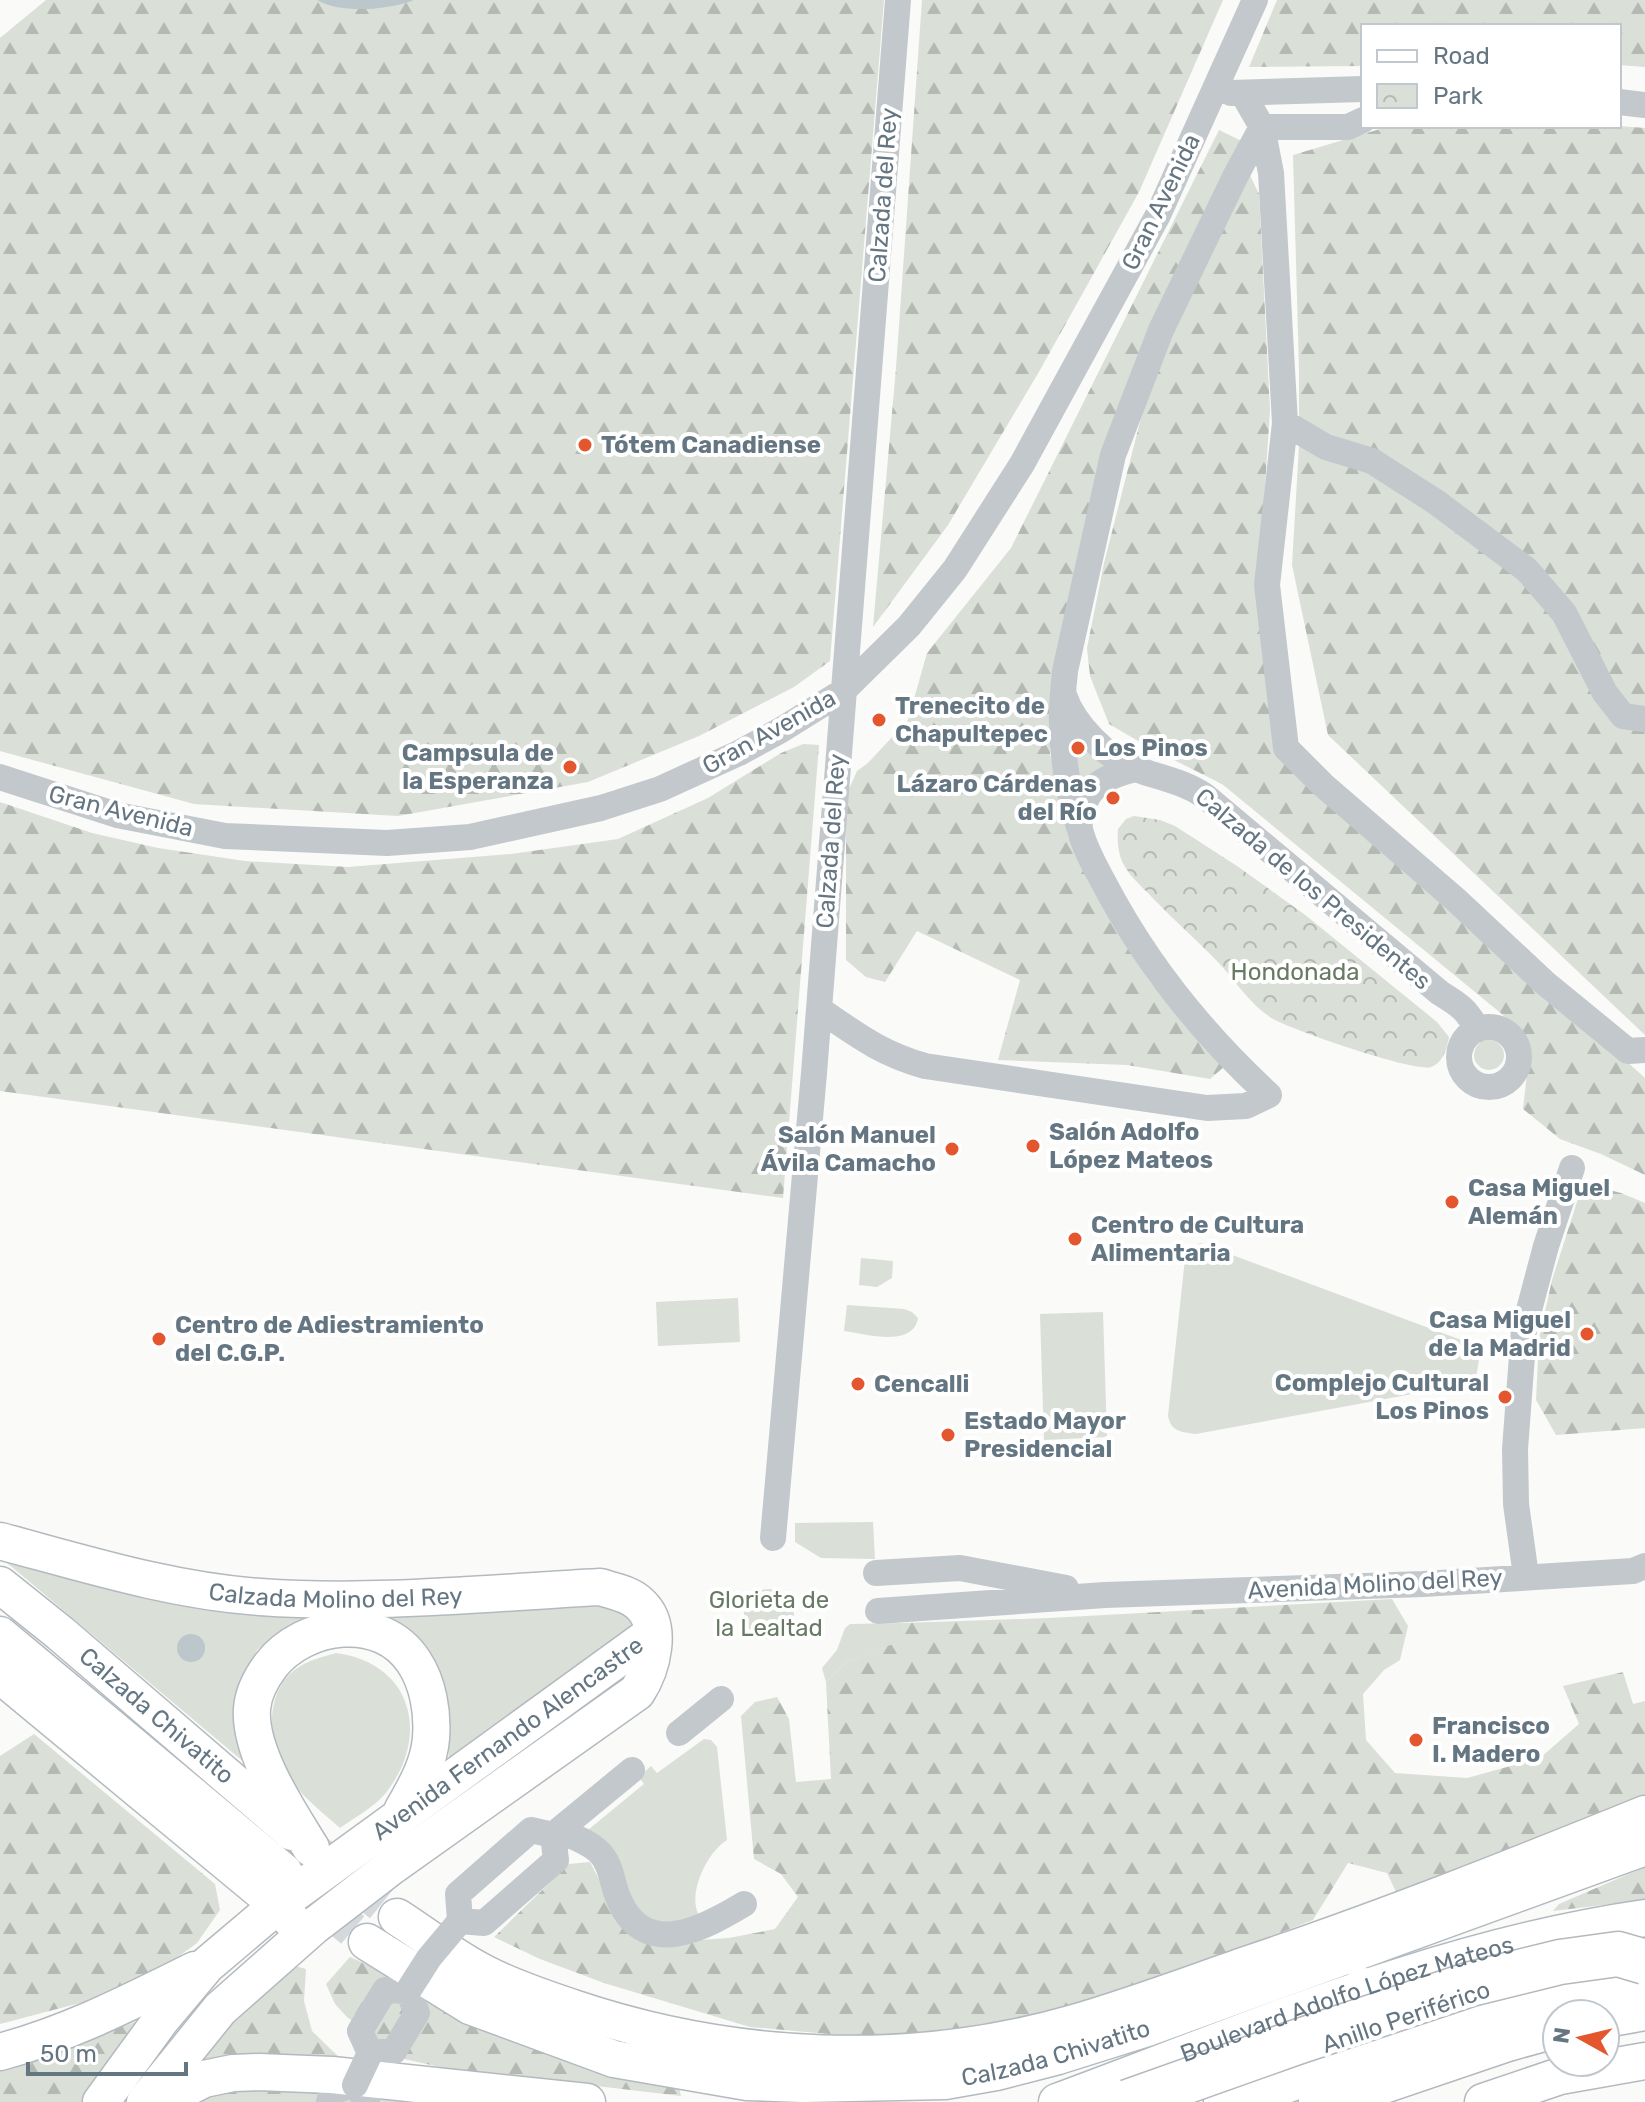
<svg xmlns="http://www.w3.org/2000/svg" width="1645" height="2102" viewBox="0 0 1645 2102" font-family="Rubik,sans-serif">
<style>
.green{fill:#dadfd7}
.forest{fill:url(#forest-firs)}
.park{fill:url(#park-crowns)}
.water{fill:#bbc7cb}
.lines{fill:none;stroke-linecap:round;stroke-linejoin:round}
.secondary-tunnel{stroke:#d5d9db;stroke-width:36;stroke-dasharray:36 18;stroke-linecap:butt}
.secondary-casing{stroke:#b3babf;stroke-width:39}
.highway-casing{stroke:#b4b9bd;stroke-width:47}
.street{stroke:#c3c8cc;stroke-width:26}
.secondary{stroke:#fff;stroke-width:36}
.highway{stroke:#fff;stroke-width:44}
.highway-bridge-casing{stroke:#b4b9bd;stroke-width:47;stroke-linecap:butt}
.street-bridge{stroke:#c3c8cc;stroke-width:26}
.highway-bridge{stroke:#fff;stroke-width:44}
.poi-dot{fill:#e4572e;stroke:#fff;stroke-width:3}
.labels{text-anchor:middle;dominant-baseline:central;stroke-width:8;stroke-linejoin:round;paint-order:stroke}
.street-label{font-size:24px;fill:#657683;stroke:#fff}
.poi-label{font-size:24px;font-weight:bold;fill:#657683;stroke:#fff;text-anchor:start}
.park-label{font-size:24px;fill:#687a64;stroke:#fff}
</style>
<defs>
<pattern id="forest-firs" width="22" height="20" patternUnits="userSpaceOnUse" patternTransform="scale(2)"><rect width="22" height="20" fill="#dadfd7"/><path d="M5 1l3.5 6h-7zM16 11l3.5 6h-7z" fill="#b4b9b4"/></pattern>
<pattern id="park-crowns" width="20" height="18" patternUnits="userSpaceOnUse" patternTransform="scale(2)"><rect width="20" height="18" fill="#dadfd7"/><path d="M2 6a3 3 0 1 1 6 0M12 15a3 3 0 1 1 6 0" fill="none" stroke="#b4b9b4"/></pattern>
</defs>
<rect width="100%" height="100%" fill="#fafaf8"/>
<!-- green -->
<path class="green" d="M1076 739 1104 764 1103 770 1077 783 1071 741Z
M1474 1055a15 15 0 1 1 30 0a15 15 0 1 1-30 0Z
M1200 1243 1472 1344 1480 1353 1476 1378 1472 1383 1196 1434C1182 1432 1171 1432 1168 1416L1185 1259 1188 1251Z
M861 1258 893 1261 892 1278 877 1287 859 1285Z
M738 1298 740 1342 658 1346 656 1302Z
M847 1305 904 1309 912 1312 918 1318C913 1348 866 1334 844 1331Z
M1103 1312 1107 1437 1044 1440 1040 1314Z
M873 1522 875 1559 821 1558 795 1542V1523Z
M0 1557 186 1603 251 1615 317 1617 285 1630 257 1650 239 1685 234 1726 245 1763Z
M744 1614a25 25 0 1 1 50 0a25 25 0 1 1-50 0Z
M606 1602 630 1614 634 1628 448 1769 450 1724 443 1683 370 1615Z
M903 1623 905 1640 847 1661 826 1682 822 1668 837 1650 845 1628 850 1624Z
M336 1653C413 1663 431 1737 385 1794 374 1807 354 1818 340 1828 321 1811 298 1794 285 1771 267 1741 265 1691 296 1669 308 1660 322 1657 336 1653Z
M704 1739 711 1740 717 1747 727 1840C706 1853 684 1899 702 1920L688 1926 643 1921 583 1834 644 1784 639 1777 651 1766 657 1773Z"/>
<!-- forest -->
<path class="forest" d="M46 0H884L830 661 794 687 699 736 588 782 398 816 194 804 0 751V38Z
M922 0H1223L1139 192 1040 370 948 525 873 627 896 368Z
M1277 0H1645V67L1619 65V26H1363V66L1249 67Z
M1390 126H1619L1645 128V1035L1328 735 1292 565 1299 446V369L1293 155Z
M1219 130 1244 142 1167 306 1051 703 1050 755 1098 897 1150 982 1225 1066 1210 1079 1127 1065 998 1060 1020 980 917 931 885 982 866 977 846 960V796L857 771 868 763 908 720 927 653 1011 548Z
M1246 167 1259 194 1270 410 1261 548 1279 746 1645 1078V1175L1601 1154 1560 1139 1523 1109 1530 1047 1503 1015 1222 784 1152 749 1109 724 1090 676 1087 648 1104 563 1142 414 1173 333Z
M803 744 819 745 783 1198 0 1091V802L92 833 158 848 245 861 348 867 511 854 618 839 708 798 781 753Z
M1583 1183 1621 1193 1645 1203V1428L1556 1435 1536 1400 1539 1339 1552 1280Z
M1392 1599 1408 1626 1400 1660 1384 1670 1363 1694 1366 1740 1395 1773 1467 1778 1540 1758 1579 1724 1563 1686 1623 1672 1633 1704 1645 1701V1801L1397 1894 1387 1873 1348 1863 1313 1920 1096 2005 918 2042 750 2027 604 1983 540 1959 494 1937 569 1864 590 1862 623 1926 655 1943 729 1938 775 1929 798 1897 781 1874 754 1859 741 1716 755 1702 777 1697 789 1719 796 1782 831 1779 826 1682 847 1661 904 1640 903 1623 1050 1618Z
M34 1734 215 1884 220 1910 197 1943 149 1978 95 1999 0 2024V1756Z
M1645 1867V1900L1553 1911 1559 1904Z
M350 1957 377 1969 486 2031 679 2088 681 2096 444 2068 404 2059 347 2017 335 2004 326 1984Z
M291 1965 306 1969 304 2001 312 2031 345 2063 182 2075 226 2019Z
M143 2019 86 2102H0V2067L43 2056Z
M291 2084 488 2102H184L219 2088Z"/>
<!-- park -->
<path class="park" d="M1134 816 1160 820 1175 826 1237 866 1304 914 1437 1022 1449 1037C1447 1048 1443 1063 1431 1067 1412 1072 1293 1030 1273 1019 1250 1005 1236 981 1218 962 1195 938 1170 917 1148 893 1140 885 1129 875 1124 865 1118 856 1117 839 1118 829L1126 819Z"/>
<!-- water -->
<path class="water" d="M317 0H414C389 10 341 14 317 0Z
M177 1648a14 14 0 1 1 28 0a14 14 0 1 1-28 0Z"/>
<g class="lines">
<!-- secondary-tunnel -->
<path class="secondary-tunnel" d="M311 1848 397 1917
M284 1872 367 1942"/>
<defs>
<g id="secondary">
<path id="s1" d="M0 1541C86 1564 172 1591 260 1597 373 1605 487 1593 600 1587 613 1591 630 1594 640 1604 664 1626 652 1669 637 1692L392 1866 314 1926 220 2009 145 2102"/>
<path id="s2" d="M0 1585 60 1633 292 1832"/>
<path d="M0 1635 284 1872"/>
<path d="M0 1675 278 1905 293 1922"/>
<path d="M311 1848C289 1812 249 1753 252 1709 253 1694 262 1677 271 1665 304 1623 381 1611 414 1662 428 1683 433 1712 431 1738 429 1765 415 1788 402 1811"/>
<path d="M397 1917C427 1936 455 1959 486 1974 513 1988 544 1998 573 2008 733 2062 910 2070 1074 2023 1133 2006 1191 1984 1249 1964 1383 1919 1514 1867 1645 1814"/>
<path id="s3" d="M367 1942 470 2006 614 2059 747 2082 803 2084 945 2081 996 2072 1058 2056 1147 2028 1645 1847"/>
<path d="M0 2052C71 2033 130 2002 195 1970"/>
<path id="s4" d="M101 2102 160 2021 207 1965 278 1905 653 1633"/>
<path d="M159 2102 204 2079 233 2073 259 2072 332 2075 587 2102"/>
<path id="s5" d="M1057 2102C1249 2031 1441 1947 1645 1918"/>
<path d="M1483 2102 1560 2076 1645 2061"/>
</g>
<path id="highway" d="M1605 2015 1645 2008
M1311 2042 1364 1990
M1226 2102 1503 2003 1645 1974
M1321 2102 1507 2039 1557 2025"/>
</defs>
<!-- secondary casing -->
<use href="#secondary" class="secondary-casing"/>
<!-- highway casing -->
<use href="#highway" class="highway-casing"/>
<!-- street -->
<path class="street" d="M1231 93 1363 89
M1243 94 1262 127 1271 173 1285 423 1326 447 1372 461 1436 502 1527 570 1564 613 1605 693 1623 716 1645 719
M1619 102 1645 105
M1363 120 1348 127H1262L1236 175 1161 330 1113 455 1065 671C1065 678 1062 688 1064 695 1074 725 1107 758 1136 769 1160 778 1183 781 1205 796L1440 993C1458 1004 1468 1010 1477 1030
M1285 423 1267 585 1286 748 1323 785 1455 899 1545 983 1628 1051 1645 1050
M1063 693C1059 740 1065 782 1079 827
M0 777 117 815 225 836 387 843 470 837 601 808 660 789 739 753 781 730 842 692 909 626 955 569 1022 464 1158 215 1255 0
M819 1009C857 1035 880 1053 925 1066L1207 1108 1246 1106 1269 1095C1204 1035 1146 963 1105 885 1096 868 1084 848 1080 829 1079 824 1081 817 1082 811 1088 784 1110 775 1135 769
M1459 1057a30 30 0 1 1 60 0a30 30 0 1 1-60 0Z
M773 1538 814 1073 898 0
M876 1573 960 1568 1066 1588
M1526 1576 1516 1504 1515 1449 1524 1329 1546 1246 1572 1168
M878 1611 1105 1595 1423 1584 1633 1571 1645 1566
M679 1733 721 1699
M531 1830 553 1835 556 1860 484 1923 460 1921 458 1894Z
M559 1831C572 1836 587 1841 598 1851 613 1865 611 1884 620 1902 647 1960 706 1927 744 1904
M553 1835 632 1770
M385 1990 408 1991 417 2013 394 2051 370 2053 360 2031Z
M329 2102 333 2091 355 2085 367 2102"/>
<!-- secondary -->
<use href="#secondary" class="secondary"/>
<!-- highway -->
<use href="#highway" class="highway"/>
<defs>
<path id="highway-bridge" d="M1128 2102 1294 2043 1471 1984 1560 1962 1618 1954 1645 1962"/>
</defs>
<!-- highway-bridge casing -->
<use href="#highway-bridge" class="highway-bridge-casing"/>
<!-- street-bridge -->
<path class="street-bridge" d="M408 1991 429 1958 460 1921
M355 2085 370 2053"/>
<!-- highway-bridge -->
<use href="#highway-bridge" class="highway-bridge"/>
</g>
<!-- markers -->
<g class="poi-dot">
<circle cx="585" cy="445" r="8"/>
<circle cx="879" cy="720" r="8"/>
<circle cx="1078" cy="748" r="8"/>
<circle cx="570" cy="767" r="8"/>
<circle cx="1113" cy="798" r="8"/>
<circle cx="1033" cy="1146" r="8"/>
<circle cx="952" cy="1149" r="8"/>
<circle cx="1452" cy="1202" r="8"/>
<circle cx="1075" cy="1239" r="8"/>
<circle cx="1587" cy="1334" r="8"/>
<circle cx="159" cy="1339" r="8"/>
<circle cx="858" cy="1384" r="8"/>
<circle cx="1505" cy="1397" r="8"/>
<circle cx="948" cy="1435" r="8"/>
<circle cx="1416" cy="1740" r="8"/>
</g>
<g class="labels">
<!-- street labels -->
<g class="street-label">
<text transform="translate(883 195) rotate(-86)">Calzada del Rey</text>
<text transform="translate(1161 202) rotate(-64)">Gran Avenida</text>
<text transform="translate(769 732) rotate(-29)">Gran Avenida</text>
<text transform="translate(121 811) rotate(14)">Gran Avenida</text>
<text transform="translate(831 841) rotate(-86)">Calzada del Rey</text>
<text transform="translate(1313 889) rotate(40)">Calzada de los Presidentes</text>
<text transform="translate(1375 1584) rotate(-3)">Avenida Molino del Rey</text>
<text stroke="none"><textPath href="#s1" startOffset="342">Calzada Molino del Rey</textPath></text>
<text stroke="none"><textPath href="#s2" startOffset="204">Calzada Chivatito</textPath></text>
<text stroke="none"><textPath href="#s4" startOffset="550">Avenida Fernando Alencastre</textPath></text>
<text stroke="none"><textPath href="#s5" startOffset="308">Boulevard Adolfo López Mateos</textPath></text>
<text transform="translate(1406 2017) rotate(-19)">Anillo Periférico</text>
<text stroke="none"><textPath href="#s3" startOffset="722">Calzada Chivatito</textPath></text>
</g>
<!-- poi labels -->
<g class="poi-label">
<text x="601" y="445">Tótem Canadiense</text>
<text x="895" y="706">Trenecito de<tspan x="895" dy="28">Chapultepec</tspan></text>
<text x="1094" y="748">Los Pinos</text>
<text x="554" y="753" text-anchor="end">Campsula de<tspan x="554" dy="28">la Esperanza</tspan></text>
<text x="1097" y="784" text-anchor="end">Lázaro Cárdenas<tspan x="1097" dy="28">del Río</tspan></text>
<text x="1049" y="1132">Salón Adolfo<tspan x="1049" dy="28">López Mateos</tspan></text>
<text x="936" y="1135" text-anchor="end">Salón Manuel<tspan x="936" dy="28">Ávila Camacho</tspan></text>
<text x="1468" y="1188">Casa Miguel<tspan x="1468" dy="28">Alemán</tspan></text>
<text x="1091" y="1225">Centro de Cultura<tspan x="1091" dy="28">Alimentaria</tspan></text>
<text x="1571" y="1320" text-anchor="end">Casa Miguel<tspan x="1571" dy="28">de la Madrid</tspan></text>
<text x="175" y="1325">Centro de Adiestramiento<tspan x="175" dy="28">del C.G.P.</tspan></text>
<text x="1489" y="1383" text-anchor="end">Complejo Cultural<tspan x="1489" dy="28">Los Pinos</tspan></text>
<text x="874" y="1384">Cencalli</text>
<text x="964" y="1421">Estado Mayor<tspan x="964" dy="28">Presidencial</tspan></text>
<text x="1432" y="1726">Francisco<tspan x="1432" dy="28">I. Madero</tspan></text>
</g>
<!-- park labels -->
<g class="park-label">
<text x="1295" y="972">Hondonada</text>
<text x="769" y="1600">Glorieta de<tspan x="769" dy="28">la Lealtad</tspan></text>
</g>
</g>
<!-- legend -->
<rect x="1361" y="24" width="260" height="104" fill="#ffffff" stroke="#c1c8cd" stroke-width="2"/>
<rect x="1377" y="50" width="40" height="12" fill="#ffffff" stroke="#c1c8cd" stroke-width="2"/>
<text x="1433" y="64" font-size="24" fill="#657683">Road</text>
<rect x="1377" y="84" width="40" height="24" fill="url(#park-crowns)" stroke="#c1c8cd" stroke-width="2"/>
<text x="1433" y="104" font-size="24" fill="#657683">Park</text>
<!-- north arrow -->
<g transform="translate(1581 2038) rotate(278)"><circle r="38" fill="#ffffff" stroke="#c1c8cd" stroke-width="2"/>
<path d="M0-6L14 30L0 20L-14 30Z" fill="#e4572e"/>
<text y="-12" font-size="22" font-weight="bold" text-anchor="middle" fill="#657683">N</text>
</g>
<!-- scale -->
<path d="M28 2062v12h158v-12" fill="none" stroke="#657683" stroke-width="4"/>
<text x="40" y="2062" font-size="24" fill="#657683" stroke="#ffffff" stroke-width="6" paint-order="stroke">50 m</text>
</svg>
